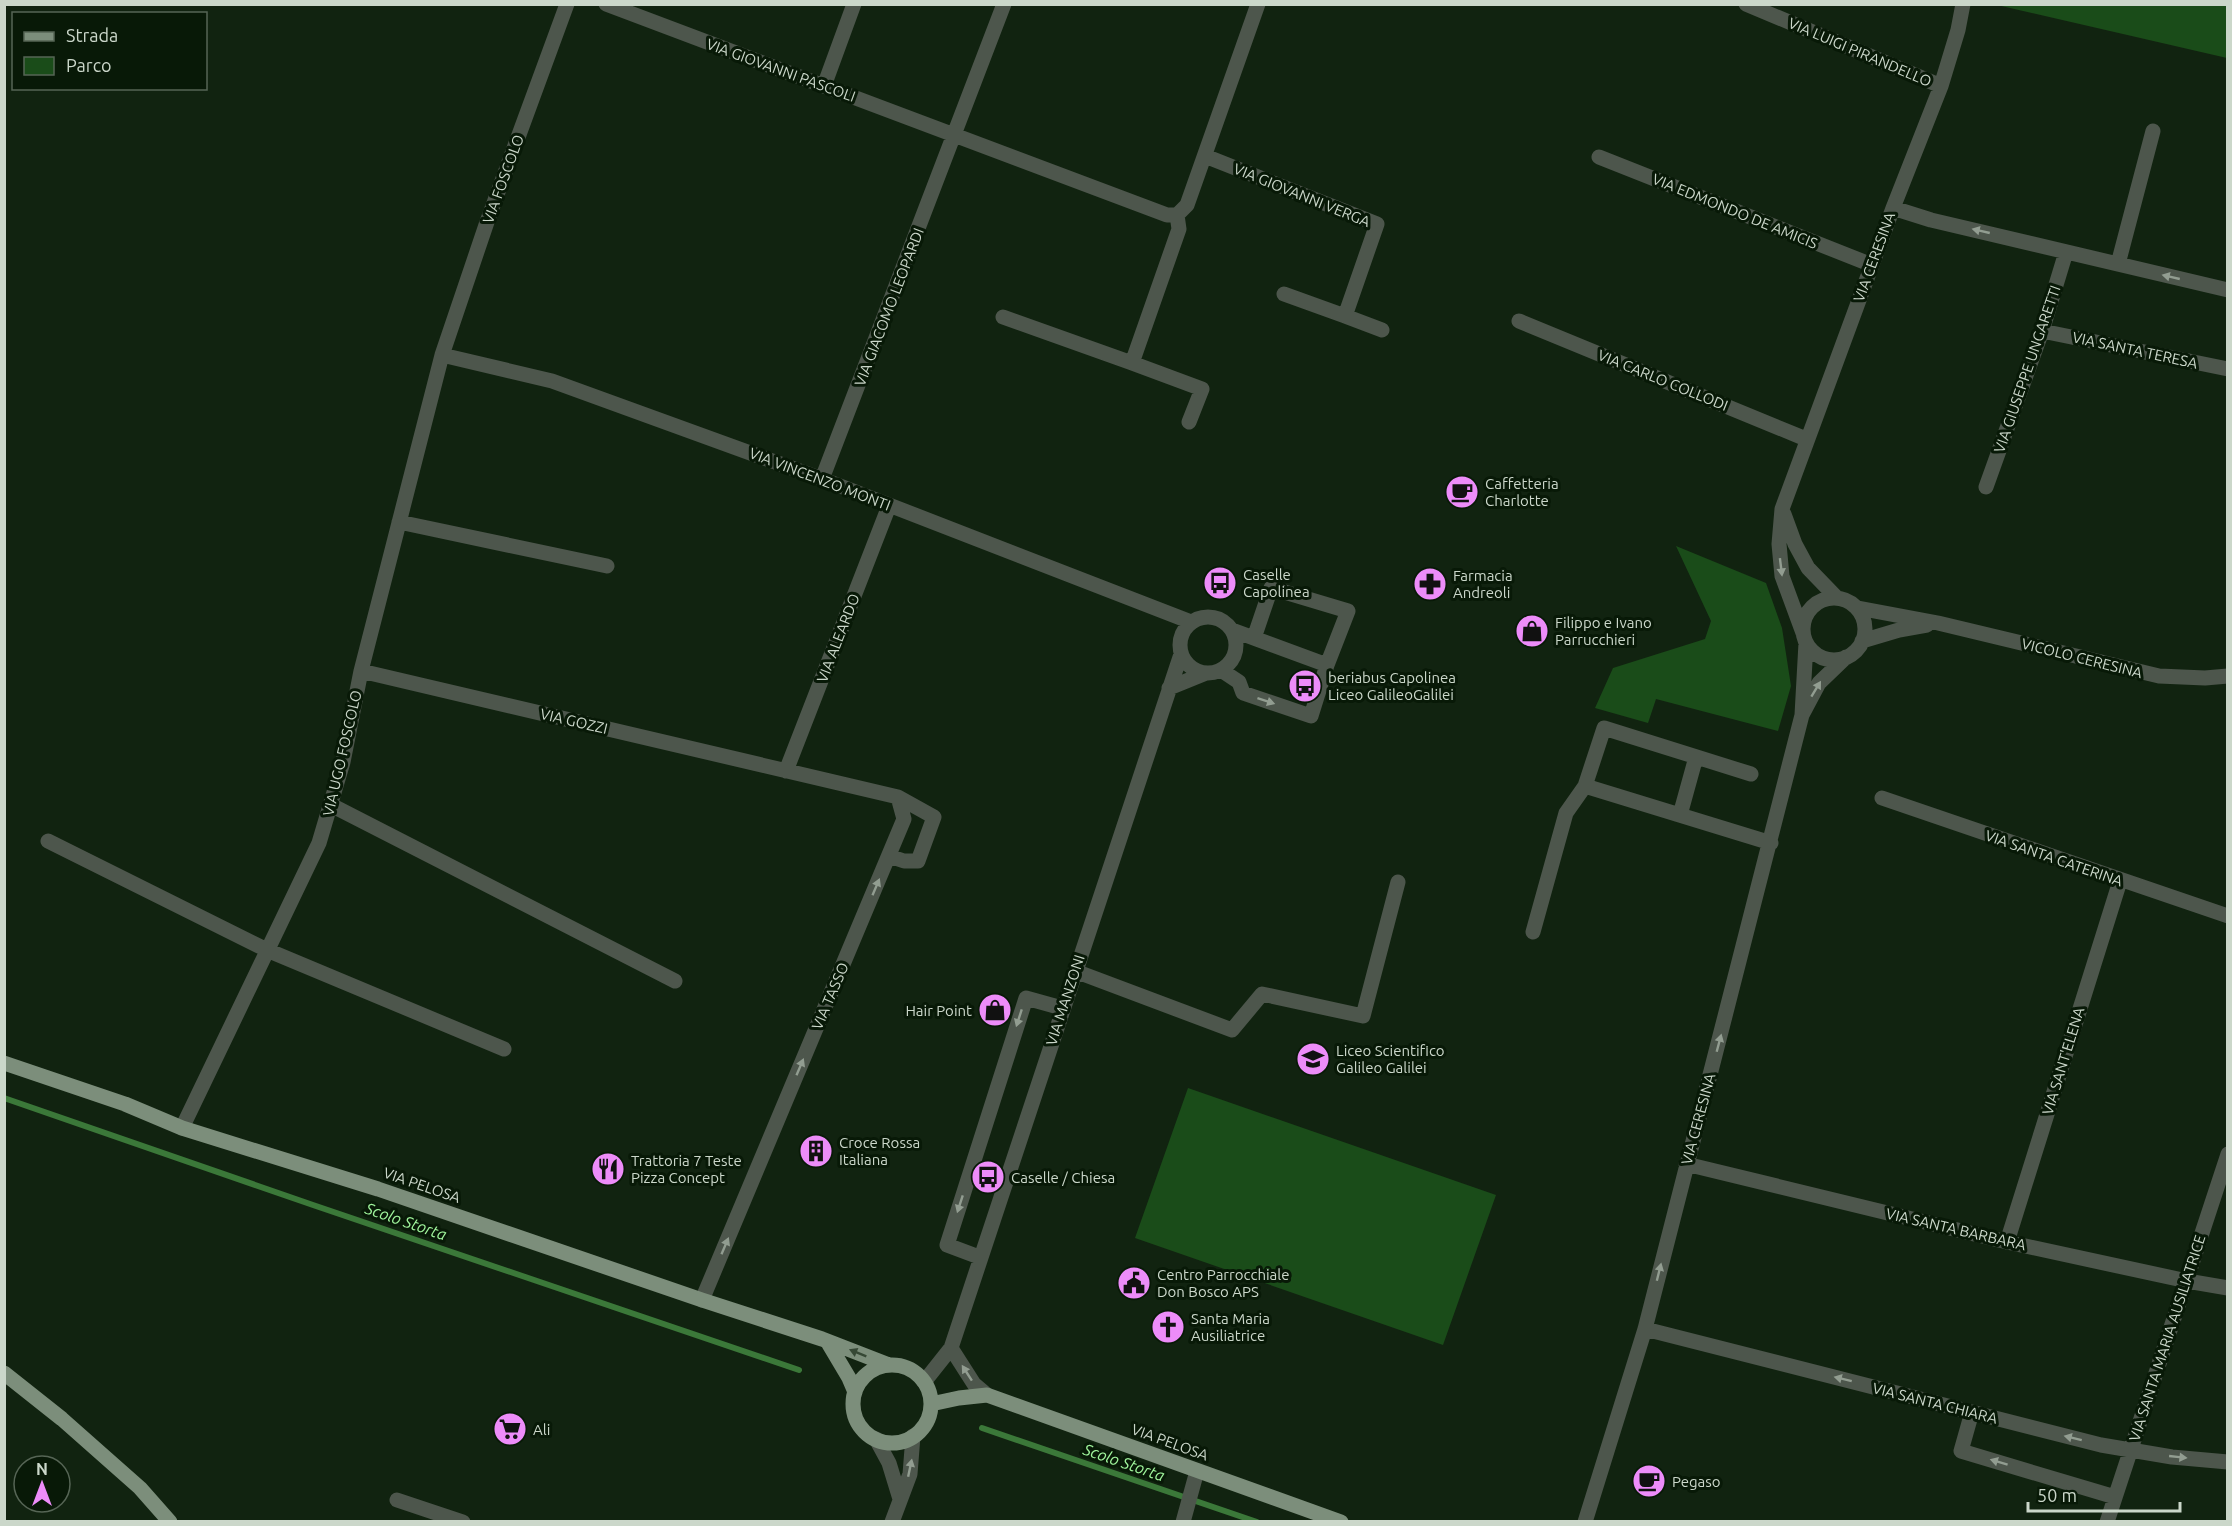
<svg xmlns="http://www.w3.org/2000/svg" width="2232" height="1526" viewBox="0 0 2232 1526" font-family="Ubuntu,sans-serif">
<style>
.green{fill:#1a4c19}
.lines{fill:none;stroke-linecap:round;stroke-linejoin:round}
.stream{stroke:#3b7839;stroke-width:6}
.minor{stroke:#4d564c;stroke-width:15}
.major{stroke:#7c8e7b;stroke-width:15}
.oneway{fill:#929d91}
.oneway2{fill:#364835}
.labels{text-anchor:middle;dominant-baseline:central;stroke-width:6;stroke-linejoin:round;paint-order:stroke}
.street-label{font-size:15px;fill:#cbd7ca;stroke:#081907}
.poi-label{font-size:15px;fill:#cbd7ca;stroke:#081907;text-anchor:start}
.water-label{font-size:16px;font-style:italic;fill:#a1f69d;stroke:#081907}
</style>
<rect width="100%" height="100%" fill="#112310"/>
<!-- green -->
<path class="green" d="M1997 5H2227V58Z
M1676 546 1766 583 1782 628 1791 686 1778 731 1656 699 1648 723 1595 708 1613 668 1705 639 1711 621Z
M1188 1088 1496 1195 1443 1345 1135 1238Z"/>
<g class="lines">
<!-- stream -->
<path class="stream" d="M4 1098 313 1205 799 1370
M982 1428 1257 1522"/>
<!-- minor -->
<path class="minor" d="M606 4 1167 215H1177
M1746 4 1941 86
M824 86 854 4
M1205 156 1377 224 1345 316 1284 294
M1599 157 1872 265
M1893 208 1931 220 2228 290
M2118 264 2153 131
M1345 316 1382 330
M1003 317 1132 363
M1519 321 1806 439
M2042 331 2228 369
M442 355 552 381 822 479 1191 622
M1189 422 1202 389 1132 363 1179 229 1177 215 1187 205 1258 4
M822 479 1004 4
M1986 487 2042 331 2066 252
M1784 514 1795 544 1808 568 1836 597
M399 522 607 566
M1803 629a31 31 0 1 1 62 0a31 31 0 1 1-62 0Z
M1858 608 1938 623 2159 676 2205 678 2228 676
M1180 645a28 28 0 1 1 56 0a28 28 0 1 1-56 0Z
M1803 633 1782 576 1779 544 1782 509 1893 208 1941 86 1958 30 1963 4
M1254 638 1271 588 1348 611 1327 665
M1862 641 1899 630 1927 625
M1806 643 1802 715 1819 683 1846 657
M1221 670 1239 682 1243 693 1311 716 1327 665 1232 630
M361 671 898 797 904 819 702 1300
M1169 688 1206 673
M786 771 889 506
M1585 786 1771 843
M1882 798 2228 916
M331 805 675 981
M1680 815 1696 757
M48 841 267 950 504 1049
M889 856 904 861H918L934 817 898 797
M1533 932 1566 813 1585 786 1604 728 1751 774
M1075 971 1232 1030 1262 994 1363 1016 1398 882
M182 1128 319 843 343 762 361 671 442 355 487 222 567 4
M1686 1164 2007 1242 2187 1281 2228 1288
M2007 1242 2120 881
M979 1257 947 1245 1026 998 1062 1008
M1645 1329 2101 1445 2172 1457 2228 1462
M951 1348 974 1384 987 1395
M924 1382 951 1348 1181 654
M1972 1412 1961 1451 2115 1497
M876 1439 889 1463 900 1499
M397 1500 463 1522
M892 1522 910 1474 913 1436
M1183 1522 1197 1471
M1585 1522 1645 1329 1802 715
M2107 1522 2228 1154"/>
<!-- major -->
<path class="major" d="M4 1063 125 1104 182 1128 378 1189 702 1300 822 1339 889 1365
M827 1341 849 1378 855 1392
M853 1404a39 39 0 1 1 78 0a39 39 0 1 1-78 0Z
M4 1373 62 1419 140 1488 170 1522
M931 1404 959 1398 987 1395 1341 1522"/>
</g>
<!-- one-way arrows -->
<defs><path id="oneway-solid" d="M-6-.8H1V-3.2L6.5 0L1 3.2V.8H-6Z" transform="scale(1.5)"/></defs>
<g class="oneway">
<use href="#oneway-solid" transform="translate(1981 231) rotate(-167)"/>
<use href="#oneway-solid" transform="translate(2171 277) rotate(-167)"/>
<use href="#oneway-solid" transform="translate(1781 567) rotate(83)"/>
<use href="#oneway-solid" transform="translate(1816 689) rotate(-59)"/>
<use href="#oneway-solid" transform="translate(1266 701) rotate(18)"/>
<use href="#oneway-solid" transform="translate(876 887) rotate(-67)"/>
<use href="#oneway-solid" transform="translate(1019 1018) rotate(108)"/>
<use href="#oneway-solid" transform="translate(1719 1043) rotate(-75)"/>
<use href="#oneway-solid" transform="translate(800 1067) rotate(-67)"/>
<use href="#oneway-solid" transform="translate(960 1204) rotate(108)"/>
<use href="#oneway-solid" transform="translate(725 1246) rotate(-67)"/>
<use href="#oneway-solid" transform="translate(1659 1272) rotate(-76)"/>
<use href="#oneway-solid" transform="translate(967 1373) rotate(-123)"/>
<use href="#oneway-solid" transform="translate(1843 1379) rotate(-166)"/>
<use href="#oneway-solid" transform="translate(2073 1438) rotate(-166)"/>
<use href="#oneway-solid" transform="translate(2178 1457) rotate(6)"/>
<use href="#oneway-solid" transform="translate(1999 1462) rotate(-163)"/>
<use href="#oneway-solid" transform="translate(910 1468) rotate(-78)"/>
</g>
<use class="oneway2" href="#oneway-solid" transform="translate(858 1353) rotate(-158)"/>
<!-- icons -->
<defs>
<symbol id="cafe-disc" viewBox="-11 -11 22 22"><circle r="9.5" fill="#ed8cf9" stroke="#081907"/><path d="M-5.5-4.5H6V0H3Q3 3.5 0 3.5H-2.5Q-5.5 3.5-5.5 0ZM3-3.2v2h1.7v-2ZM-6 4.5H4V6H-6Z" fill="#111"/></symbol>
<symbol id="bus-disc" viewBox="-11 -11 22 22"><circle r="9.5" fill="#ed8cf9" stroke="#081907"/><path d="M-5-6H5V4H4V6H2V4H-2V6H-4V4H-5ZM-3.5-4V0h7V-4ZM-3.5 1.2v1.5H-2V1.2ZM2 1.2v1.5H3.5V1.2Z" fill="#111"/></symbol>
<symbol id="pharmacy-disc" viewBox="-11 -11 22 22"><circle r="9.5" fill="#ed8cf9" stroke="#081907"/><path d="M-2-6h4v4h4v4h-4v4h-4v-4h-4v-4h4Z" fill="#111"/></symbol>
<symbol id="shop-disc" viewBox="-11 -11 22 22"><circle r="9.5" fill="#ed8cf9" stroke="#081907"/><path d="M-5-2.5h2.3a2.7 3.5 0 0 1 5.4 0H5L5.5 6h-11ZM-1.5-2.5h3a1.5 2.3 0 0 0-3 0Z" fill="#111"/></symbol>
<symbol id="school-disc" viewBox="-11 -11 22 22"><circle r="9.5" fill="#ed8cf9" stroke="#081907"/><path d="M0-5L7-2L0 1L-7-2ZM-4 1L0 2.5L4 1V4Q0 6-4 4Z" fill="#111"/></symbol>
<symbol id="building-disc" viewBox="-11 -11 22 22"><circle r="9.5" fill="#ed8cf9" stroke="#081907"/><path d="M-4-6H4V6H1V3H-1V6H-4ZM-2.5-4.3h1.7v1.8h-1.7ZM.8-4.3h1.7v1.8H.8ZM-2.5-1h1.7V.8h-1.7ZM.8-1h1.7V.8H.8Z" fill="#111"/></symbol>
<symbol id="restaurant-disc" viewBox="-11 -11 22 22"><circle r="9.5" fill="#ed8cf9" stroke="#081907"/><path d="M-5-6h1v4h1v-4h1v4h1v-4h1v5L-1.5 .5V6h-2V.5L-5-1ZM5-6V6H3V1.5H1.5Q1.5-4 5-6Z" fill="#111"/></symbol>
<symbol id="civic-disc" viewBox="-11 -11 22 22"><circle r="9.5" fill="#ed8cf9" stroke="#081907"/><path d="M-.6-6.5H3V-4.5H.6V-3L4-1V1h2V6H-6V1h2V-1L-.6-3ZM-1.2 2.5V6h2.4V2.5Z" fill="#111"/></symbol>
<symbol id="church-disc" viewBox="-11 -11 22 22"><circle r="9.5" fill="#ed8cf9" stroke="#081907"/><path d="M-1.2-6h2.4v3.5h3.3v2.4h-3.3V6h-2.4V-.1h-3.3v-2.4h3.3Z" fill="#111"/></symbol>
<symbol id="supermarket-disc" viewBox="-11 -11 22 22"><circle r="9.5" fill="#ed8cf9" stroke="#081907"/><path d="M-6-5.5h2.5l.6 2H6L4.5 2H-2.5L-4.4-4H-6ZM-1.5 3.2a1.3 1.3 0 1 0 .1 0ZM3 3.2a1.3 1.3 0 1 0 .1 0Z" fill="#111"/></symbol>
</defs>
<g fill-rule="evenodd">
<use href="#cafe-disc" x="1443" y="473" width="38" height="38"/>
<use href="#bus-disc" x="1201" y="564" width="38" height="38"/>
<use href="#pharmacy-disc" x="1411" y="565" width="38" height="38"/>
<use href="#shop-disc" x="1513" y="612" width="38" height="38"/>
<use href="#bus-disc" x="1286" y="667" width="38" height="38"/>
<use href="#shop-disc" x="976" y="991" width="38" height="38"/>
<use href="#school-disc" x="1294" y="1040" width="38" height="38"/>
<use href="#building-disc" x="797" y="1132" width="38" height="38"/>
<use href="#restaurant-disc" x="589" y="1150" width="38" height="38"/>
<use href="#bus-disc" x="969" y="1158" width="38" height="38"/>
<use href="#civic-disc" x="1115" y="1264" width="38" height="38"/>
<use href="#church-disc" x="1149" y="1308" width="38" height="38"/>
<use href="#supermarket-disc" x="491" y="1410" width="38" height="38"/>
<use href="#cafe-disc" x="1630" y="1462" width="38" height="38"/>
</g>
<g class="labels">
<!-- street labels -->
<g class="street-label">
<text transform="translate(1860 52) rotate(23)">VIA LUIGI PIRANDELLO</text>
<text transform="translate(781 70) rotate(20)">VIA GIOVANNI PASCOLI</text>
<text transform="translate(503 179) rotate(-70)">VIA FOSCOLO</text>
<text transform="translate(1302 195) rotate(22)">VIA GIOVANNI VERGA</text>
<text transform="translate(1735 211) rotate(22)">VIA EDMONDO DE AMICIS</text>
<text transform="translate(1874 257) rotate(-70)">VIA CERESINA</text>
<text transform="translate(889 307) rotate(-69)">VIA GIACOMO LEOPARDI</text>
<text transform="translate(2135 350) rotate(12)">VIA SANTA TERESA</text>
<text transform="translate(2027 369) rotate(-71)">VIA GIUSEPPE UNGARETTI</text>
<text transform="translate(1663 380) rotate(22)">VIA CARLO COLLODI</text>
<text transform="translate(820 479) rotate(21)">VIA VINCENZO MONTI</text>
<text transform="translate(838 638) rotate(-69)">VIA ALEARDO</text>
<text transform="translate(2082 658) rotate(14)">VICOLO CERESINA</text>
<text transform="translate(574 721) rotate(13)">VIA GOZZI</text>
<text transform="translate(342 753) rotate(-77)">VIA UGO FOSCOLO</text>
<text transform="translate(2054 858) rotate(19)">VIA SANTA CATERINA</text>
<text transform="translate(830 996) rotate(-67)">VIA TASSO</text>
<text transform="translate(1065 1000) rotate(-72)">VIA MANZONI</text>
<text transform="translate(2063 1061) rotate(-73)">VIA SANT'ELENA</text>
<text transform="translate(1698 1119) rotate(-75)">VIA CERESINA</text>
<text transform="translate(422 1185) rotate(19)">VIA PELOSA</text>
<text transform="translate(1956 1229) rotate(13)">VIA SANTA BARBARA</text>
<text transform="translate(2167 1338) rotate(-72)">VIA SANTA MARIA AUSILIATRICE</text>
<text transform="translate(1935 1403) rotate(14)">VIA SANTA CHIARA</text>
<text transform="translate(1170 1442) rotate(20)">VIA PELOSA</text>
</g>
<!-- poi labels -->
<g class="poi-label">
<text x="1485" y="483">Caffetteria<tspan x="1485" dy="17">Charlotte</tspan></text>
<text x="1243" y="574">Caselle<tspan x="1243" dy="17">Capolinea</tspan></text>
<text x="1453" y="575">Farmacia<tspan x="1453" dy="17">Andreoli</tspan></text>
<text x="1555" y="622">Filippo e Ivano<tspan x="1555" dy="17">Parrucchieri</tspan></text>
<text x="1328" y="677">beriabus Capolinea<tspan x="1328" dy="17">Liceo GalileoGalilei</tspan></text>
<text x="972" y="1010" text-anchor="end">Hair Point</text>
<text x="1336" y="1050">Liceo Scientifico<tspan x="1336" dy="17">Galileo Galilei</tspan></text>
<text x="839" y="1142">Croce Rossa<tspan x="839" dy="17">Italiana</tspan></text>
<text x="631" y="1160">Trattoria 7 Teste<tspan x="631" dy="17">Pizza Concept</tspan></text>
<text x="1011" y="1177">Caselle / Chiesa</text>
<text x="1157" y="1274">Centro Parrocchiale<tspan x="1157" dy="17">Don Bosco APS</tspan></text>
<text x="1191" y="1318">Santa Maria<tspan x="1191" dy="17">Ausiliatrice</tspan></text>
<text x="533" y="1429">Ali</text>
<text x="1672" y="1481">Pegaso</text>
</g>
<!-- water labels -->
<g class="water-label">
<text transform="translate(406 1221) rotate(19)">Scolo Storta</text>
<text transform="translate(1124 1462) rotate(19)">Scolo Storta</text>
</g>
</g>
<!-- border -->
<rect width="2232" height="1526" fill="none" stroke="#cbd7ca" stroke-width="12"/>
<!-- legend -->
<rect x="12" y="12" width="195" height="78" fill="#081907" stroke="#566555" stroke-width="1.5"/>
<rect x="24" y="32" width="30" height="9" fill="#7c8e7b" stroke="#566555" stroke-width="1.5"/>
<text x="66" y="42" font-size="18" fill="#cbd7ca">Strada</text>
<rect x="24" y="57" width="30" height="18" fill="#1a4c19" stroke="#566555" stroke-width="1.5"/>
<text x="66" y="72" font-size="18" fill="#cbd7ca">Parco</text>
<!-- north arrow -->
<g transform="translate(42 1484)"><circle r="28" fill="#081907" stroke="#566555" stroke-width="1.5"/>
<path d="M0-4.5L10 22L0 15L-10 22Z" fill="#ed8cf9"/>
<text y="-9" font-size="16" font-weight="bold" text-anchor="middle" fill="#cbd7ca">N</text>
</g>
<!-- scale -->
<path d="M2028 1502v9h152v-9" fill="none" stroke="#cbd7ca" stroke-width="3"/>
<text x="2037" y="1502" font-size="18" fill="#cbd7ca" stroke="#081907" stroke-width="4.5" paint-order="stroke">50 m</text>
</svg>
